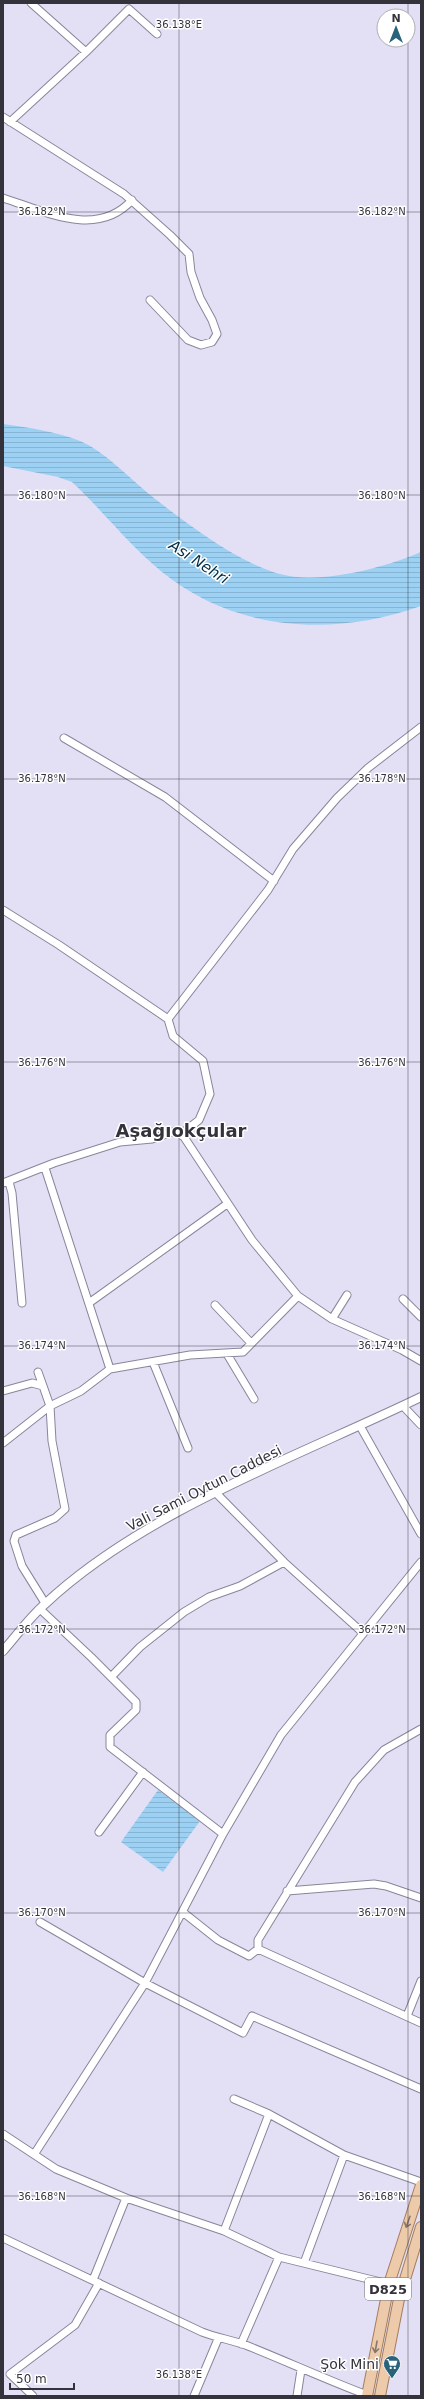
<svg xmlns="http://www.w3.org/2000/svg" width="424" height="2399" viewBox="0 0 424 2399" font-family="'DejaVu Sans',sans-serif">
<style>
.water{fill:url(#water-rules)}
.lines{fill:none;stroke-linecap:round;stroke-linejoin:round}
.minor-casing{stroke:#89859a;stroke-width:9}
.tertiary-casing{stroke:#89859a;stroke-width:10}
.primary-casing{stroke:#a47d5e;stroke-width:12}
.minor{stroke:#fff;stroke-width:7}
.tertiary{stroke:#fff;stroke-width:8}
.primary{stroke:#edcaaa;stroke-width:10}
.oneway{stroke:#87766d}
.ticks{fill:none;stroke:#34323b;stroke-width:1;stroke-opacity:0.45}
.labels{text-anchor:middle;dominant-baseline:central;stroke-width:3;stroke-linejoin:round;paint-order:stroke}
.shield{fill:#fff;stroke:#717076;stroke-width:1}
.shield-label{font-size:13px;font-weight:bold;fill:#34323b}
.street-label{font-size:14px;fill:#34323b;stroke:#fff}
.poi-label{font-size:14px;fill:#34323b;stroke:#fff;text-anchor:end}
.water-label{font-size:15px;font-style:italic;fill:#012e45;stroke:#fff}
.district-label{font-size:18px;font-weight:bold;fill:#34323b;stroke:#fff}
.ticks-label{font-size:10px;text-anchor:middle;fill:#34323b;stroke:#fff;stroke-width:3;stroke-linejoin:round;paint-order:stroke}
</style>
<defs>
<pattern id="water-rules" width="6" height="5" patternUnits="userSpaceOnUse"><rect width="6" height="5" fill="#9cd1f4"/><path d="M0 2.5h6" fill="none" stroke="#87b4d2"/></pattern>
</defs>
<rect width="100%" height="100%" fill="#e3e0f6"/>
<!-- water -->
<path class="water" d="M3 424C26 427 58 432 80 441 106 452 131 480 154 498 187 524 239 563 280 574 319 585 384 568 421 552V606C334 637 236 632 162 572 130 546 103 511 72 482L58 477 3 466Z
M158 1790 200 1821 163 1872 121 1842Z"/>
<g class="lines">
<defs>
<path id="minor" d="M31 3 86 52
M3 117 124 194 170 235 189 254 191 272 200 298 212 320 217 334 212 342 201 345 188 340 150 300
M10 122 86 52 129 9 157 34
M3 198C44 211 97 239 132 200
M64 738 165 797 274 881
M3 910 59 945 168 1019
M181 1134 199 1120 210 1094 203 1061 173 1036 168 1019 268 890 293 849 337 798 368 768 421 727
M45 1168 110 1369
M9 1182 12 1193 22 1303
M3 1183 54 1163 120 1142 152 1139 175 1131 184 1137 252 1240 298 1296 332 1319 402 1350 421 1361
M403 1299 421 1317
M89 1303 227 1204
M215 1305 251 1343
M332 1319 347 1295
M227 1354 254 1399
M153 1362 188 1448
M38 1372 43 1386
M3 1391 32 1383 43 1386 50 1406 3 1443
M403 1406 421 1425
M360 1426 421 1534
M216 1493 284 1562 363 1633
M45 1603 22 1566 14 1541 16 1535 55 1518 65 1509 52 1441 50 1406 81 1391 110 1369 190 1355 243 1352 298 1296
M40 1609 91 1657 136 1702V1710L110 1735V1747L223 1834
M111 1677 140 1647 184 1612 209 1597 240 1586 284 1562
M421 1729 384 1750 355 1782 258 1940V1949L421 2023
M99 1832 143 1772
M287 1891 374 1884 386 1886 421 1898
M184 1913 218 1940 249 1956 258 1949
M40 1922 145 1983 243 2033 252 2016 421 2089
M407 2016 421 1981
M234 2099 269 2114 344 2155 421 2182
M3 2134 56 2169 126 2198
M35 2153 145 1983 223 1834 281 1735 421 1562
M224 2231 269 2114
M3 2238 202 2332C217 2338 233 2340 248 2346 288 2362 327 2380 367 2395
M304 2263 344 2155
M93 2280 126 2198 224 2231 279 2257 389 2284
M241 2344 279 2257
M33 2396 10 2374 75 2325 99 2283
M194 2396 218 2339
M297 2396 301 2370"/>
<path id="tertiary" d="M3 1651C17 1635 29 1618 45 1604 144 1511 299 1456 421 1397"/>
<path id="primary" d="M367 2396 389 2284 421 2185
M380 2396 399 2299 421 2227"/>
</defs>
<!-- minor casing -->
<use href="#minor" class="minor-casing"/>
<!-- tertiary casing -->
<use href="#tertiary" class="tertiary-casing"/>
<!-- primary casing -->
<use href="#primary" class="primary-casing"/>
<!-- minor -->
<use href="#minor" class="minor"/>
<!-- tertiary -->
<use href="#tertiary" class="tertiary"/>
<!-- primary -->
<use href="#primary" class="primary"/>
</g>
<!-- one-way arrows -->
<defs><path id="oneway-shaft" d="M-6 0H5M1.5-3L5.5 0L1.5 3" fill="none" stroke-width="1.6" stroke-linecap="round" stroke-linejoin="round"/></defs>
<g class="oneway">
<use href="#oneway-shaft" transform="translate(408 2222) rotate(109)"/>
<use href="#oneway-shaft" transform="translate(376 2347) rotate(100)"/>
</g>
<!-- ticks -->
<path class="ticks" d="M179 3V2396M408 3V2396M3 212H421M3 495H421M3 779H421M3 1062H421M3 1346H421M3 1629H421M3 1913H421M3 2196H421"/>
<!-- icons -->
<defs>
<symbol id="supermarket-pin" viewBox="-11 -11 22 30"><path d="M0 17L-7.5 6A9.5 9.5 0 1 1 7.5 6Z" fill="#29627b" stroke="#fff"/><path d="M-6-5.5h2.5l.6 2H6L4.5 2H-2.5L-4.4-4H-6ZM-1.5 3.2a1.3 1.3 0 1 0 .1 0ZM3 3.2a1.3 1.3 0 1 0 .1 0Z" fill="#fff"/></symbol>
</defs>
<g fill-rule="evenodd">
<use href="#supermarket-pin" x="382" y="2354" width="20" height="27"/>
</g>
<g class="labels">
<!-- shield labels -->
<rect class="shield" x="365" y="2278" width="46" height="22" rx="3"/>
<g class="shield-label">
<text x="388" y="2289">D825</text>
</g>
<!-- street labels -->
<g class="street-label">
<text transform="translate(204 1488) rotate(-27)">Vali Sami Oytun Caddesi</text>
</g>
<!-- poi labels -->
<g class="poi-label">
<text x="379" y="2364">Şok Mini</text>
</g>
<!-- water labels -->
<g class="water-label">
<text transform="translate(199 562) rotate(33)">Asi Nehri</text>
</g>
<!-- district labels -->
<g class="district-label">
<text x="181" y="1130">Aşağıokçular</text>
</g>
</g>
<g class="ticks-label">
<text x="179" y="28">36.138°E</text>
<text x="42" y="215">36.182°N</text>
<text x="382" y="215">36.182°N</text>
<text x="42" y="499">36.180°N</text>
<text x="382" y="499">36.180°N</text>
<text x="42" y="782">36.178°N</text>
<text x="382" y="782">36.178°N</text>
<text x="42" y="1066">36.176°N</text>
<text x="382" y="1066">36.176°N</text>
<text x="42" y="1349">36.174°N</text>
<text x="382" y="1349">36.174°N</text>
<text x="42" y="1633">36.172°N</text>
<text x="382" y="1633">36.172°N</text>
<text x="42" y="1916">36.170°N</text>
<text x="382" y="1916">36.170°N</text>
<text x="42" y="2200">36.168°N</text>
<text x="382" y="2200">36.168°N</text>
<text x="179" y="2378">36.138°E</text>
</g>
<!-- border -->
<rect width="424" height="2399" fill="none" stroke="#34323b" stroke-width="8"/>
<!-- north arrow -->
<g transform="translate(396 28)"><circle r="19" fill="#ffffff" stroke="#aeadb1"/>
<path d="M0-3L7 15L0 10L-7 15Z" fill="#29627b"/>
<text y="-6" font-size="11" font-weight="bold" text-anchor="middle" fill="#34323b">N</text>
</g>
<!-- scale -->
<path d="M10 2383v6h64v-6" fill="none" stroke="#34323b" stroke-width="2"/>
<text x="16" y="2383" font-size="12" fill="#34323b" stroke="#ffffff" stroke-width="3" paint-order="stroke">50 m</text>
</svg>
